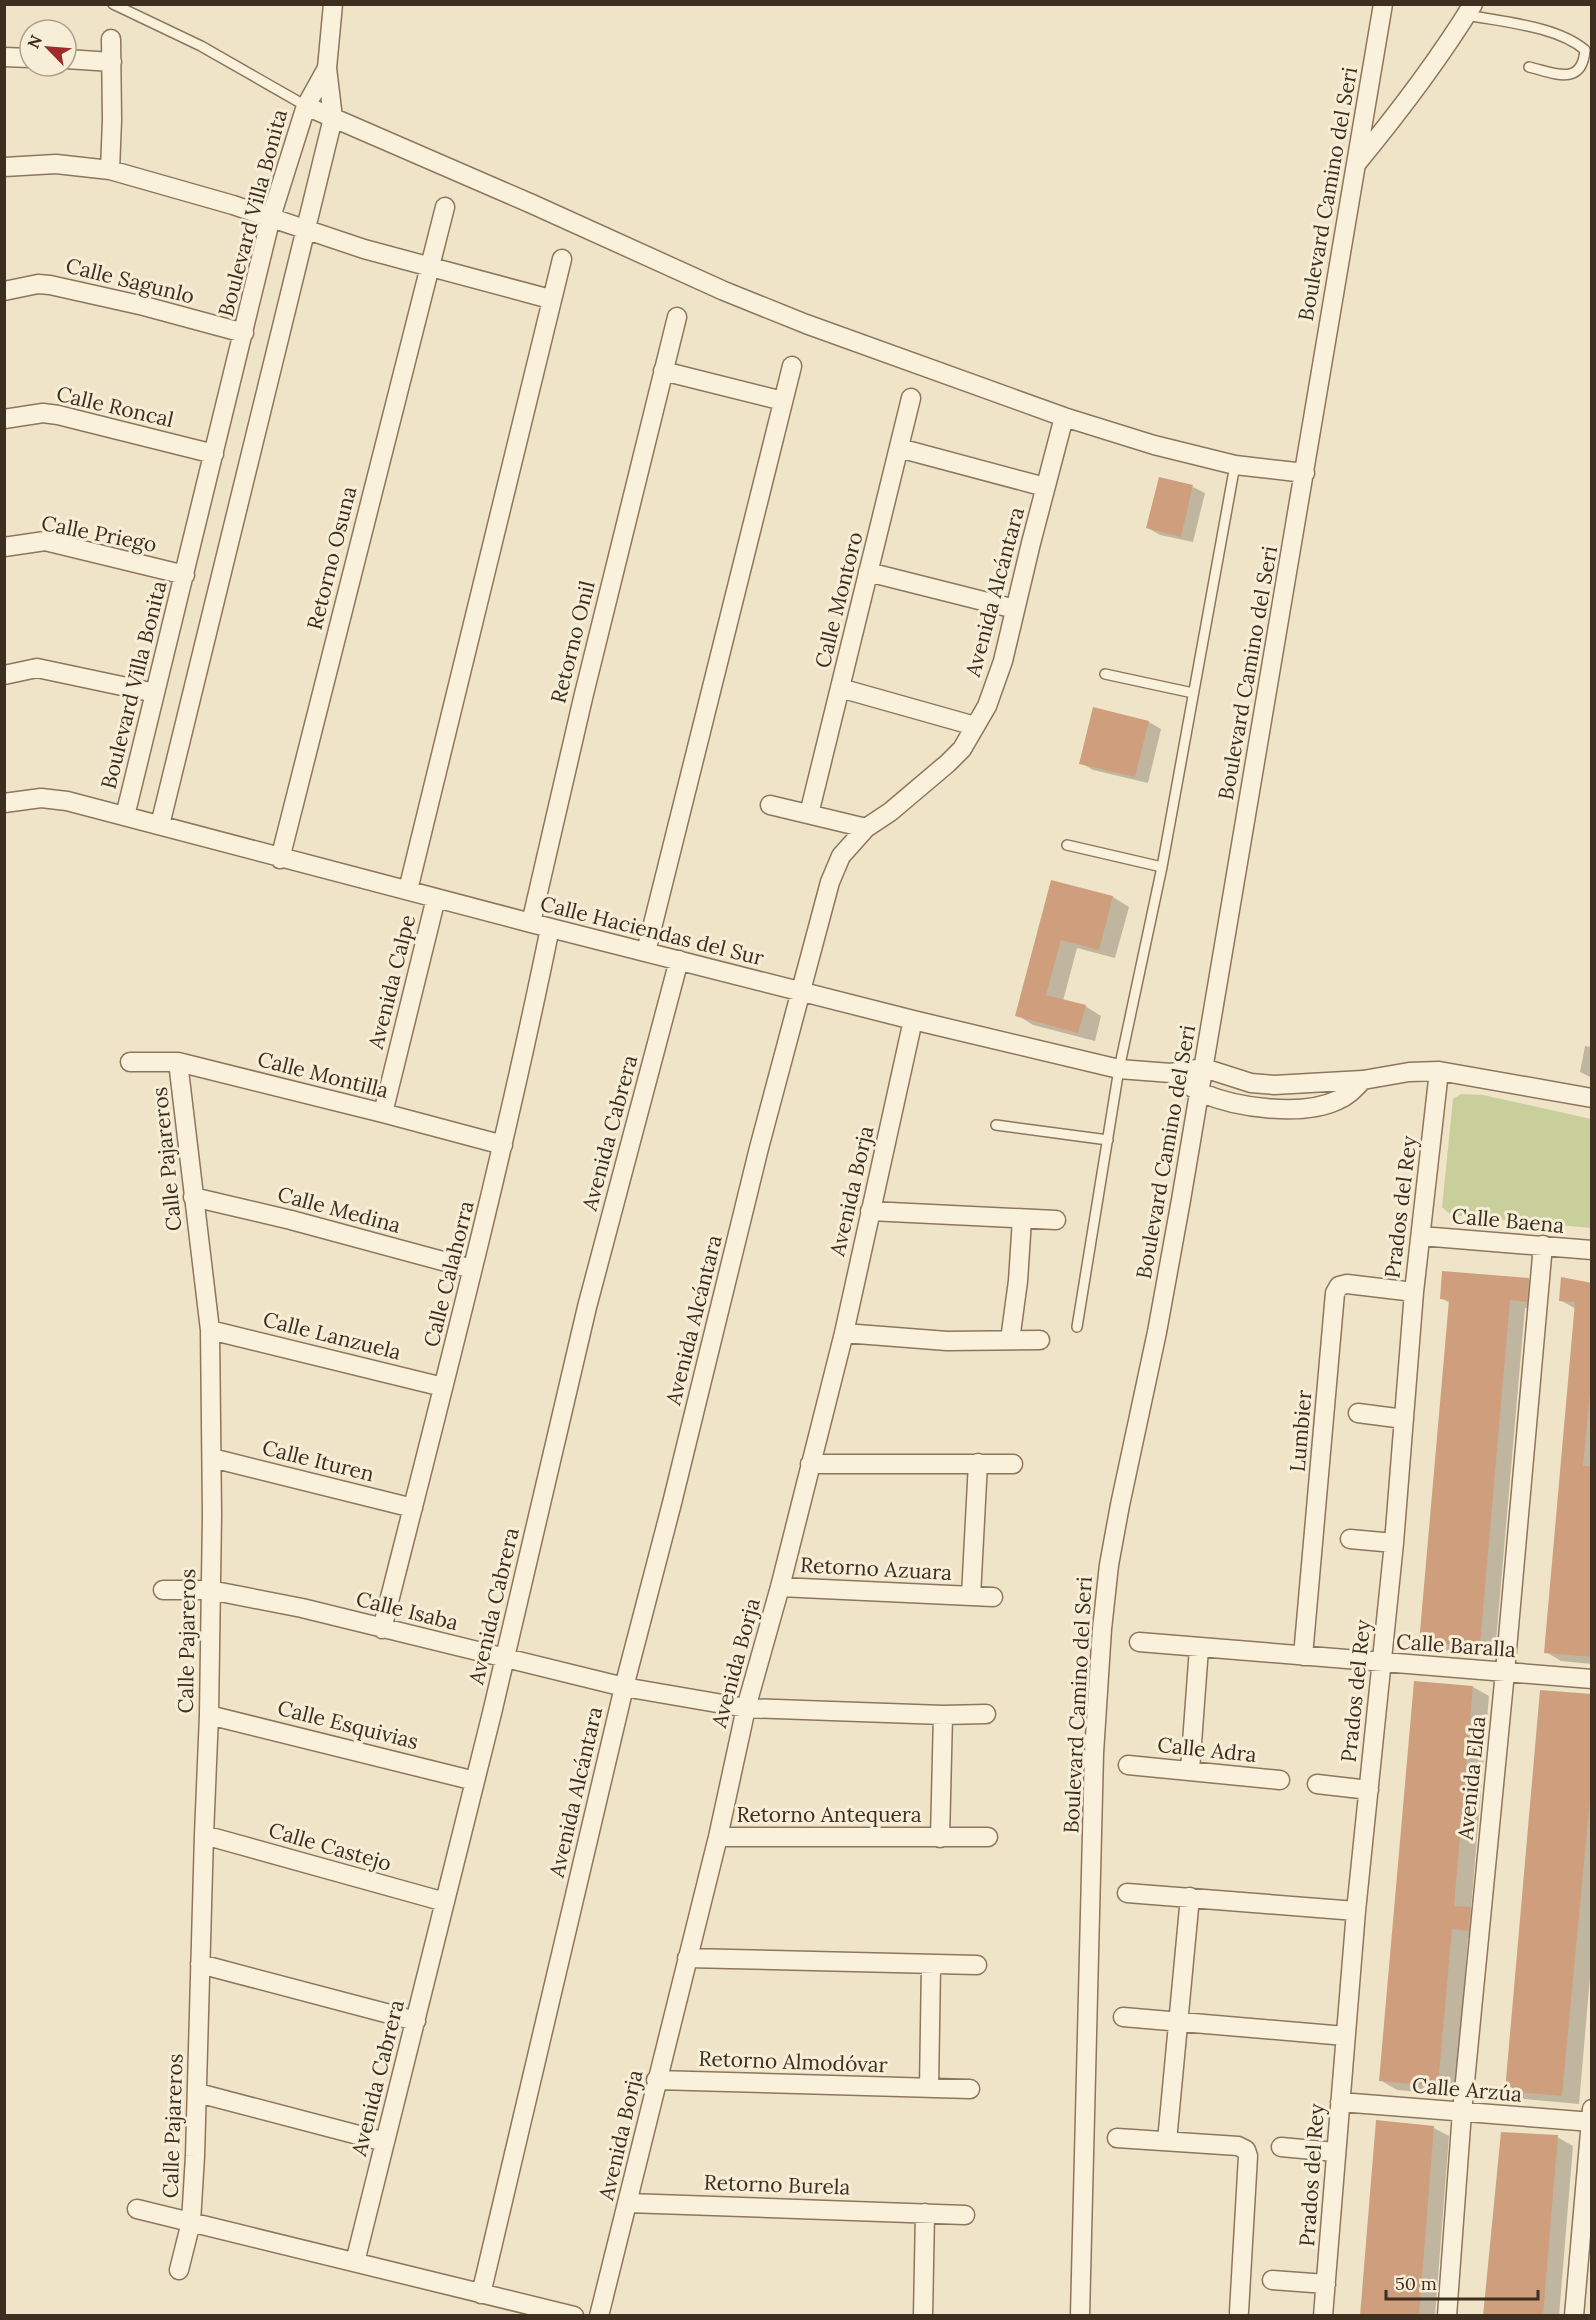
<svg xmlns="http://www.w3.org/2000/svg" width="1596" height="2320" viewBox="0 0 1596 2320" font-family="Lora,serif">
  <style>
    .green { fill: #c9cf9b }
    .shadow { fill: #0003 }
    .building { fill: #cf9f7d }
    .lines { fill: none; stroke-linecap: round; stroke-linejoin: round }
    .lane-casing { stroke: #8d765c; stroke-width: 12 }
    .street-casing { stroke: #8d765c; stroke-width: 21 }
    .lane { stroke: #faf1dc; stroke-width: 9 }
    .street { stroke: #faf1dc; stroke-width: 18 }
    .labels { text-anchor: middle; stroke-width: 6; stroke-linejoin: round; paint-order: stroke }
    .street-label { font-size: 21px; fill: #3d2e20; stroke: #f7eed8 }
  </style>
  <rect width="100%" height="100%" fill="#f0e4c8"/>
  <!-- green -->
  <path class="green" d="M 1461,1094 L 1483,1095 L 1591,1119 L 1591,1228 L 1451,1215 L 1442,1207 L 1453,1099 Z"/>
  <!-- shadow -->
  <path class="shadow" d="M 1193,487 L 1205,493 L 1193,542 L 1160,535 L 1148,528 Z
    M 1095,709 L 1149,722 L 1161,729 L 1148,783 L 1093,770 L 1081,763 Z
    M 1052,881 L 1113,897 L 1129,907 L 1115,958 L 1077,948 L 1063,1001 L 1085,1006 L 1101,1016 L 1095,1041 L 1033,1025 L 1017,1015 Z
    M 1585,1046 L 1592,1047 L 1592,1078 L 1580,1072 Z
    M 1528,1280 L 1544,1288 L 1542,1309 L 1525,1308 L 1495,1653 L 1436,1650 L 1420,1642 L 1450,1303 L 1441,1298 Z
    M 1592,1284 L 1592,1664 L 1561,1661 L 1546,1652 L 1576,1309 L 1560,1300 Z
    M 1473,1687 L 1489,1696 L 1471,1909 L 1487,1918 L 1485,1939 L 1468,1938 L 1455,2095 L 1397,2090 L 1380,2080 Z
    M 1592,1696 L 1592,1955 L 1579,2104 L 1523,2099 L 1507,2090 Z
    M 1434,2128 L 1449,2136 L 1435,2316 L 1361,2316 Z
    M 1557,2137 L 1573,2146 L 1559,2316 L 1485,2316 Z"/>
  <!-- building -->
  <path class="building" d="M 1159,477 L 1193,485 L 1181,537 L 1146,528 Z
    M 1093,707 L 1149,721 L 1135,777 L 1079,764 Z
    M 1051,880 L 1113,896 L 1099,950 L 1061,940 L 1046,995 L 1086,1005 L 1078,1033 L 1015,1016 Z
    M 1442,1271 L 1529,1278 L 1527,1302 L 1510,1300 L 1480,1645 L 1419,1643 L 1449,1300 L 1440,1299 Z
    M 1561,1277 L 1592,1283 L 1592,1372 L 1583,1466 L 1592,1466 L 1592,1657 L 1544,1653 L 1575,1302 L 1559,1301 Z
    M 1414,1681 L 1473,1686 L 1454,1906 L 1471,1907 L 1468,1931 L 1452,1929 L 1438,2086 L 1379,2081 Z
    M 1540,1690 L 1592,1694 L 1592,1778 L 1562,2096 L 1505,2091 Z
    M 1376,2120 L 1434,2126 L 1419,2316 L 1360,2316 Z
    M 1501,2132 L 1558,2135 L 1543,2316 L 1483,2316 Z"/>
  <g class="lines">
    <!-- lane casing -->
    <g class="lane-casing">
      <path id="lane" d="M 113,4 L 201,46 L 306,106
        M 1467,15 C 1503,22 1557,26 1585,50 C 1582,87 1554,73 1529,67
        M 1105,674 L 1193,693
        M 1067,845 L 1162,867
        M 996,1125 L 1108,1140
        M 1077,1327 L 1119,1069 L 1162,867 L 1235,465"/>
    </g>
    <!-- street casing -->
    <g class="street-casing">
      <path id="street" d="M 4,57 L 30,58
        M 66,59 L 112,62
        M 306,106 L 532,204 L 724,291 L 806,324 L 1064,417 L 1154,445 L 1235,465 L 1305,473
        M 1357,163 C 1399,112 1438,61 1473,4
        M 4,167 L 56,164 L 110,170 L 233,205 L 364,249 L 550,299
        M 110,170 L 112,120 L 111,39
        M 4,291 L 38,284 L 50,285 L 144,306 L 244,333
        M 663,371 L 783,401
        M 4,419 L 43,413 L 58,415 L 214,454
        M 899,448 L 1045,487
        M 4,547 L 45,541 L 185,575
        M 868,572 L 1015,609
        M 4,675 L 37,668 L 155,693
        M 840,688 L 975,726
        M 4,803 L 41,798 L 67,801 L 531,923 L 913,1020 L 1119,1069 L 1171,1073 L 1204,1068 L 1251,1083 L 1274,1085 L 1363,1080 L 1409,1072 L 1439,1071 L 1592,1098
        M 770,805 L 866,828
        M 809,814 L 911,398
        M 125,816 L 271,217 L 306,106 L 327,68
        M 160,825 L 333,118 L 327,68 L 333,4
        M 280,859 L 445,207
        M 408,890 L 562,259
        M 531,923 L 583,698 L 677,317
        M 646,952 L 792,366
        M 130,1062 L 178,1062 L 383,1113 L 503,1145
        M 178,1062 L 210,1330 L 212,1515 L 209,1715 L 204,1835 L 195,2156 L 191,2222 L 179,2270
        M 1171,1073 C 1181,1079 1191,1088 1202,1093 C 1237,1108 1302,1117 1338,1100 C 1348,1096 1355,1088 1363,1080
        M 383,1113 L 436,898
        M 193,1197 L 291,1220 L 472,1269
        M 870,1211 L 1056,1220
        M 1421,1236 L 1592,1250
        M 210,1330 L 443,1387
        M 844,1333 L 947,1341 L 1040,1340
        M 1010,1340 L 1018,1281 L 1022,1219
        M 1358,1413 L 1404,1419
        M 212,1458 L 413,1508
        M 810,1464 L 1013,1464
        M 1350,1539 L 1394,1543
        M 780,1587 L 993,1597
        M 163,1590 L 210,1590 L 302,1608 L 624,1687 L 746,1708 L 943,1715 L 986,1714
        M 971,1596 L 978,1463
        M 382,1629 C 441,1396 502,1163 550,928
        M 1139,1642 L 1592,1679
        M 1303,1656 L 1335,1293 L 1339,1286 L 1347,1284 L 1414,1292
        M 209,1715 L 475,1781
        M 1128,1765 L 1280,1780
        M 1190,1770 L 1199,1648
        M 1317,1784 L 1369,1790
        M 204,1835 L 445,1902
        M 718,1837 L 988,1837
        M 940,1838 L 943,1715
        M 1127,1893 L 1356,1911
        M 687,1958 L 977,1965
        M 200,1964 L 416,2021
        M 1123,2017 L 1345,2036
        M 656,2080 L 970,2089
        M 929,2088 L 931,1965
        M 198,2093 L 385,2142
        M 1340,2102 L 1592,2122
        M 1117,2138 L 1238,2146 L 1246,2150 L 1248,2156 L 1239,2312
        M 1167,2141 L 1190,1897
        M 1281,2147 L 1335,2152
        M 628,2203 L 965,2215
        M 137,2209 L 574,2316
        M 355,2262 L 492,1713 L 587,1307 L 679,960
        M 1272,2280 L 1326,2284
        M 481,2294 L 624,1687 L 672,1503 L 759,1148 L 830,882 L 841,856 L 866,828 L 890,812 L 948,763 L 962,749 L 987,706 L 1003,661 L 1031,543 L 1064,417
        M 599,2316 L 718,1837 L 746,1708 L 780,1587 L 844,1333 L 913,1020
        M 923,2316 L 925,2213
        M 1080,2316 L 1094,1753 L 1102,1629 L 1109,1565 L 1120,1505 L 1157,1332 L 1181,1200 L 1383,4
        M 1323,2316 L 1356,1911 L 1394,1543 L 1414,1292 L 1439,1071
        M 1447,2316 L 1462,2112 L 1505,1672 L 1543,1245
        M 1574,2316 L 1592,2109"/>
    </g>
    <!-- lane -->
    <use href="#lane" class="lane"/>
    <!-- street -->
    <use href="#street" class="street"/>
  </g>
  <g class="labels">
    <!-- street labels -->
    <g class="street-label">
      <text transform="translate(1328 194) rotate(-80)" y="7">Boulevard Camino del Seri</text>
      <text transform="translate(253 213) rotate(-75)" y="7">Boulevard Villa Bonita</text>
      <text transform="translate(130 281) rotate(14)" y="7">Calle Sagunlo</text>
      <text transform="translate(115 407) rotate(13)" y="7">Calle Roncal</text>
      <text transform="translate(99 534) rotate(11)" y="7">Calle Priego</text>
      <text transform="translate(332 558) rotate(-76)" y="7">Retorno Osuna</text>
      <text transform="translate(995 592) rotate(-75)" y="7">Avenida Alcántara</text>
      <text transform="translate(839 600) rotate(-76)" y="7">Calle Montoro</text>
      <text transform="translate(573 642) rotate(-76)" y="7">Retorno Onil</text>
      <text transform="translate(1248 673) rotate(-80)" y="7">Boulevard Camino del Seri</text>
      <text transform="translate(134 685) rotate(-76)" y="7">Boulevard Villa Bonita</text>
      <text transform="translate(652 931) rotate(14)" y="7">Calle Haciendas del Sur</text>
      <text transform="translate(392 982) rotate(-76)" y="7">Avenida Calpe</text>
      <text transform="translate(323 1075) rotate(14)" y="7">Calle Montilla</text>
      <text transform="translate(610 1133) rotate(-75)" y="7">Avenida Cabrera</text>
      <text transform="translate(1166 1152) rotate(-80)" y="7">Boulevard Camino del Seri</text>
      <text transform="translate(167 1159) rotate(-96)" y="7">Calle Pajareros</text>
      <text transform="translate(852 1191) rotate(-77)" y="7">Avenida Borja</text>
      <text transform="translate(1401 1207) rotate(-83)" y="7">Prados del Rey</text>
      <text transform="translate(339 1210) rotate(15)" y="7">Calle Medina</text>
      <text transform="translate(1508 1221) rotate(5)" y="7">Calle Baena</text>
      <text transform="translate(449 1274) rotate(-76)" y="7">Calle Calahorra</text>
      <text transform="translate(694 1320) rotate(-76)" y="7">Avenida Alcántara</text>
      <text transform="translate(332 1336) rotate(14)" y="7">Calle Lanzuela</text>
      <text transform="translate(1301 1431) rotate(-85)" y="7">Lumbier</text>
      <text transform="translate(318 1461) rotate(14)" y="7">Calle Ituren</text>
      <text transform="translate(876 1569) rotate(3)" y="7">Retorno Azuara</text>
      <text transform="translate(494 1606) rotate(-77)" y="7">Avenida Cabrera</text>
      <text transform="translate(407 1611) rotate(14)" y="7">Calle Isaba</text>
      <text transform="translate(187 1641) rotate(-89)" y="7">Calle Pajareros</text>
      <text transform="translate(1456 1646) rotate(4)" y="7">Calle Baralla</text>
      <text transform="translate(736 1663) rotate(-75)" y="7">Avenida Borja</text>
      <text transform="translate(1356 1691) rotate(-84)" y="7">Prados del Rey</text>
      <text transform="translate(1078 1705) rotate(-87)" y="7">Boulevard Camino del Seri</text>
      <text transform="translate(348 1725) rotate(14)" y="7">Calle Esquivias</text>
      <text transform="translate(1207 1750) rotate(6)" y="7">Calle Adra</text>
      <text transform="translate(1472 1778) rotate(-84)" y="7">Avenida Elda</text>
      <text transform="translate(576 1792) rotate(-77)" y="7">Avenida Alcántara</text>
      <text x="829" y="1822">Retorno Antequera</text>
      <text transform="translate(330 1847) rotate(16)" y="7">Calle Castejo</text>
      <text transform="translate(793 2062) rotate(2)" y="7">Retorno Almodóvar</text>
      <text transform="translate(378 2078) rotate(-76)" y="7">Avenida Cabrera</text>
      <text transform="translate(1467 2090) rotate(5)" y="7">Calle Arzúa</text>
      <text transform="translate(173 2126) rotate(-88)" y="7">Calle Pajareros</text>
      <text transform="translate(621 2135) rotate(-77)" y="7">Avenida Borja</text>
      <text transform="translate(1312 2175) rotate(-86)" y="7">Prados del Rey</text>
      <text transform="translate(777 2185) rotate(2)" y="7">Retorno Burela</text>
    </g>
  </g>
  <!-- border -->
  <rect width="1596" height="2320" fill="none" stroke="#3d2e20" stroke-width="12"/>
  <!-- north arrow -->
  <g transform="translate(48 48) rotate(295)"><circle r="28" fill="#f7eed8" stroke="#ada18e" stroke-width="1.5"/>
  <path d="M0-4.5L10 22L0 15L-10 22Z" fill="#9e2a2b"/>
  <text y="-9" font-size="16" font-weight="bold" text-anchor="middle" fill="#3d2e20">N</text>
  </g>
  <!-- scale -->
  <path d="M1386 2290v9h152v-9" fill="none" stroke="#3d2e20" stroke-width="3"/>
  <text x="1395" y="2290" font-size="18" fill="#3d2e20" stroke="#f7eed8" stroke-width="4.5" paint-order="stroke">50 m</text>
</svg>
